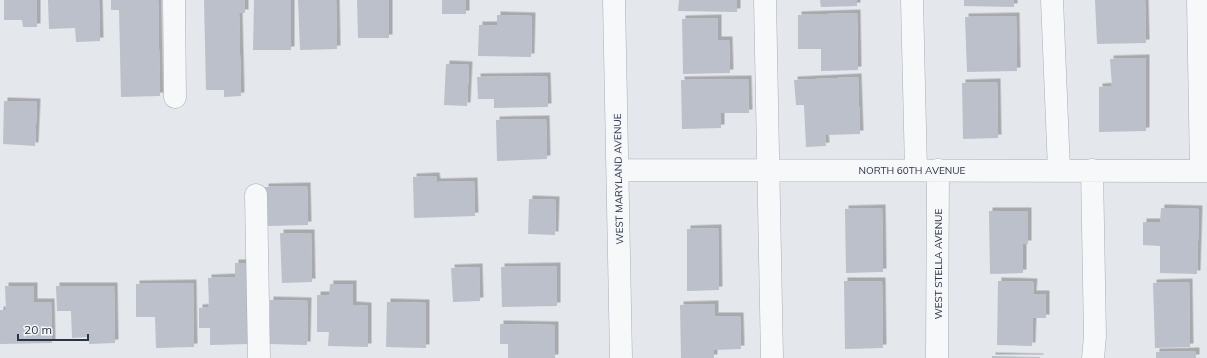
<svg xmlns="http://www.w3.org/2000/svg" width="1207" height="358" viewBox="0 0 1207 358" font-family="Mulish,sans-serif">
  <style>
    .building { fill: #bbc0ca; filter: url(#shadow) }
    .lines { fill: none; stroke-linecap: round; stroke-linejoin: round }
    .minor-casing { stroke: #a9aeb7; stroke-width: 23 }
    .minor { stroke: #f7f8fa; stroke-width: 22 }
    .labels { text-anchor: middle; stroke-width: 3; stroke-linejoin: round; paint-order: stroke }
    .street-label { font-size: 10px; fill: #2b3445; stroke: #f4f6f9 }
  </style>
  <defs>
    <filter id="shadow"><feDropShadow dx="3.5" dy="-3.5" stdDeviation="0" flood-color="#0004"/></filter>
  </defs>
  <rect width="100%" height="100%" fill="#e4e7ec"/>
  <!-- building -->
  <path class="building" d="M 4,0 L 37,0 L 37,27 L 23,27 L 22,20 L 4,20 Z
    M 48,0 L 99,0 L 100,41 L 76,42 L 75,28 L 49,29 Z
    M 111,0 L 158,0 L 160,96 L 121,97 L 119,10 L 111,10 Z
    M 204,0 L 245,0 L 245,13 L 239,13 L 241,96 L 224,97 L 224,90 L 206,90 Z
    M 254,0 L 291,0 L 291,50 L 253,50 Z
    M 298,0 L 336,0 L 337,49 L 300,50 Z
    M 357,0 L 389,0 L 389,38 L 358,38 Z
    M 442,0 L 466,0 L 466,14 L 442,14 Z
    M 679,0 L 737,0 L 737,12 L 678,11 Z
    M 820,0 L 857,0 L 857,6 L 821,7 Z
    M 964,0 L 1014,0 L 1014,7 L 964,6 Z
    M 1095,0 L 1145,0 L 1146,43 L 1097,44 Z
    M 857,13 L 858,70 L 821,71 L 821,49 L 798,49 L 798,15 Z
    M 497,15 L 532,16 L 531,57 L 478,56 L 479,25 L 497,25 Z
    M 1016,16 L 1017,71 L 967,72 L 965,17 Z
    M 718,18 L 718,40 L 729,40 L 730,73 L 683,74 L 682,19 Z
    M 1146,58 L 1146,131 L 1099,132 L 1099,87 L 1112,86 L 1110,59 Z
    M 446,64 L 469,65 L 467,106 L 444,105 Z
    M 547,76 L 548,107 L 494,108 L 494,99 L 478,99 L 477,77 Z
    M 858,77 L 860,134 L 825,135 L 826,146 L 806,147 L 804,105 L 796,105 L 794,80 Z
    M 748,79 L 749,113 L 721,113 L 721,128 L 682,129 L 681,80 Z
    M 997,82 L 998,138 L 963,139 L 962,83 Z
    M 4,101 L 37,102 L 35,146 L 3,144 Z
    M 546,119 L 547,159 L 497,161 L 496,120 Z
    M 436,176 L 437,182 L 474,181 L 475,216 L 414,218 L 413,177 Z
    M 307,186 L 308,225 L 266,226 L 265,187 Z
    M 529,199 L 556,200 L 555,235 L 528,234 Z
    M 882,208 L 883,272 L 846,273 L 845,209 Z
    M 1161,208 L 1199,209 L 1197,274 L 1160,273 L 1160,246 L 1143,245 L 1143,222 L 1160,222 Z
    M 989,211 L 1028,211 L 1028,244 L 1023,244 L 1023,273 L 990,274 Z
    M 718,228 L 719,290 L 687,291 L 687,229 Z
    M 280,233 L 311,233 L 312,282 L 282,283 Z
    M 235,263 L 247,263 L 249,344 L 210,345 L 210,328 L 199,328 L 199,308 L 209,307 L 208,278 L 235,277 Z
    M 557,266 L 557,306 L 502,307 L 501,267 Z
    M 479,267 L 480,301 L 453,302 L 451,268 Z
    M 844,281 L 882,281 L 883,348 L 845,349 Z
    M 998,281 L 1034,282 L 1033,294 L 1046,294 L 1046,318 L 1033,318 L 1032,346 L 997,345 Z
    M 1189,282 L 1190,347 L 1155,348 L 1153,283 Z
    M 193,283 L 194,347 L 156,348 L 155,317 L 136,317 L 136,284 Z
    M 330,284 L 353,284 L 353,305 L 368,306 L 368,347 L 328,346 L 329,332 L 317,332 L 317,295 L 329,295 Z
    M 5,286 L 34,286 L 34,302 L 51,302 L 52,343 L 0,344 L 0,310 L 6,310 Z
    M 56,286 L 114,286 L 115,343 L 89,344 L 89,337 L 72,338 L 71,311 L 57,311 Z
    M 270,300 L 308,301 L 307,345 L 269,344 Z
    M 387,302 L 426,303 L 426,348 L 386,347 Z
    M 715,304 L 715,316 L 740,316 L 741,349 L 714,350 L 714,358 L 681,358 L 680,305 Z
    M 500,324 L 555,325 L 555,358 L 508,358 L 508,344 L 500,344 Z
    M 1196,351 L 1196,358 L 1156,358 L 1156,352 Z
    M 992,356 L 1040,357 L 1040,358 L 992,358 Z"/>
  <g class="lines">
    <!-- minor casing -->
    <g class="minor-casing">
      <path id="minor" d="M 174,0 L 175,97
        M 614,0 L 621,358
        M 765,0 L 772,358
        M 912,0 L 916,170
        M 1052,0 L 1059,170
        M 1198,0 L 1201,170
        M 618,170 L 1207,171
        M 1092,170 L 1095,336 L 1093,358
        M 256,195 L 259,358
        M 937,358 L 938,170"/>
    </g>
    <!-- minor -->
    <use href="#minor" class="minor"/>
  </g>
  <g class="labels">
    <!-- street labels -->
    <g class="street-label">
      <text x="912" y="174">NORTH 60TH AVENUE</text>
      <text transform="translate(618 179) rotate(-91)" y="4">WEST MARYLAND AVENUE</text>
      <text transform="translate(938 264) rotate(-90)" y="4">WEST STELLA AVENUE</text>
    </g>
  </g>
  <!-- scale -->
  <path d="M18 334v6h70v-6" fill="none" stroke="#2b3445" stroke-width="2"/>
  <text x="24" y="334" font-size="12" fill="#2b3445" stroke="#f4f6f9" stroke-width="3" paint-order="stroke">20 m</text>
</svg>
